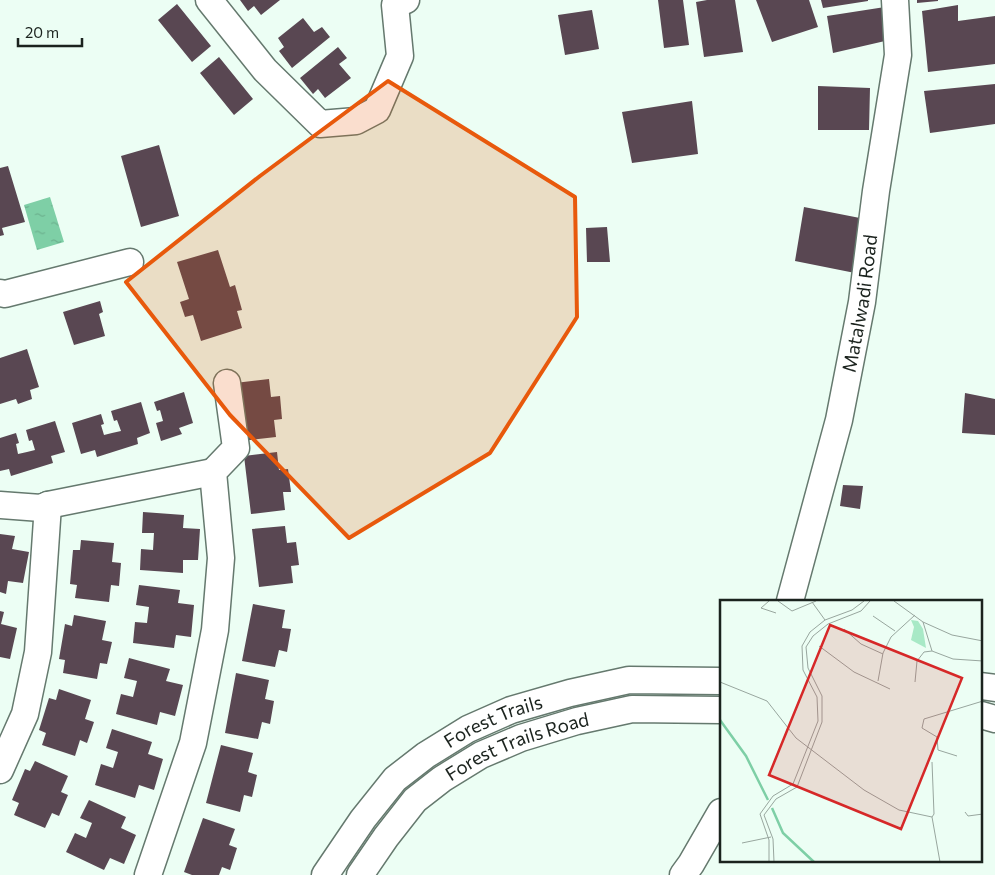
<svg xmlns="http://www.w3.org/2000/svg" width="995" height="875" viewBox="0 0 995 875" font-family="Commissioner,sans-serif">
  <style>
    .water { fill: url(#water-ripples) }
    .building { fill: #594752 }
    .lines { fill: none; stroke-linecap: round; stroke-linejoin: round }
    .street-casing { stroke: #65796e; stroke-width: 29 }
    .street { stroke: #fff; stroke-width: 26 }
    .marked { fill: #e8590c; fill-opacity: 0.2; stroke: #e8590c; stroke-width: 4; stroke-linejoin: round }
    .labels { text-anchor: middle; stroke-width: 5; stroke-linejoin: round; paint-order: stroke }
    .street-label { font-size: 19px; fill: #1b231e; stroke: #ecfef4 }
    .inset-river { fill: none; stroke: #7ecfa6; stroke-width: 2.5 }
    .inset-road { fill: none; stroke: #98a69e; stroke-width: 1 }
    .view { fill: #d62828; fill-opacity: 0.15; stroke: #d62828; stroke-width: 2.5 }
    .inset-edge { fill: none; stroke: #1b231e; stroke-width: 2.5 }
  </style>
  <defs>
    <pattern id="water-ripples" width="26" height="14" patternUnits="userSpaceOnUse" patternTransform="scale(1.25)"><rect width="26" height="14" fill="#7ecfa6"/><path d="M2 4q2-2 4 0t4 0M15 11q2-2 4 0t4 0" fill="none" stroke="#6cb18e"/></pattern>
  </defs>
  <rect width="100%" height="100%" fill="#ecfef4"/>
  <!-- water -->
  <path class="water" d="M 50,197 L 64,242 L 37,250 L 24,205 Z"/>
  <!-- building -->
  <path class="building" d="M 240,0 L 280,0 L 261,15 L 254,6 L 248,11 Z
    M 658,0 L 683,0 L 689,45 L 664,48 Z
    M 707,0 L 735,0 L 743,52 L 704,57 L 696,2 Z
    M 756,0 L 809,0 L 818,27 L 772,42 Z
    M 821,0 L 868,0 L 868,1 L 823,8 Z
    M 917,0 L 938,0 L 938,1 L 917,3 Z
    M 177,4 L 211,46 L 192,62 L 158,20 Z
    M 958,5 L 958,21 L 995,16 L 995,64 L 928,72 L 922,11 Z
    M 885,7 L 885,41 L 833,53 L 827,16 Z
    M 592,10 L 599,49 L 565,55 L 558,15 Z
    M 303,18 L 314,32 L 322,27 L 330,37 L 292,68 L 279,51 L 284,47 L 278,38 Z
    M 338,47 L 347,58 L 339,64 L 351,78 L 325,98 L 318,89 L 313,94 L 300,78 Z
    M 219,57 L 253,99 L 234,115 L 200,73 Z
    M 995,84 L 995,124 L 930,133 L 924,91 Z
    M 818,86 L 870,88 L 869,130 L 818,130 Z
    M 692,101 L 698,154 L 632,163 L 622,112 Z
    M 159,145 L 179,216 L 141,227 L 121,156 Z
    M 8,166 L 25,222 L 2,228 L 4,235 L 0,236 L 0,168 Z
    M 804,207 L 865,219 L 855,273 L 795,261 Z
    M 607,227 L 610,262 L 587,262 L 586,228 Z
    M 218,250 L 230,287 L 235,285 L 242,310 L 237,311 L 242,328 L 201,341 L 193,315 L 185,317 L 180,302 L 189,299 L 177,262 Z
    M 100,301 L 103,312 L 99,314 L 105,336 L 74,345 L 63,312 Z
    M 27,349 L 39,387 L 30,390 L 32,399 L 18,404 L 16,399 L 0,404 L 0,358 Z
    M 269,379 L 271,397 L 280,396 L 282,419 L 274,420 L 276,437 L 242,441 L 235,383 Z
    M 184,392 L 193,423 L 179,428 L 182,434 L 161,441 L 156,423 L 163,421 L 160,410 L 157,411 L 154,402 Z
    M 965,393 L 995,399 L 995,435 L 962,433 Z
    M 141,402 L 150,433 L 137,438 L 138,444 L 97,457 L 95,450 L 81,454 L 72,423 L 101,414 L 104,424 L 101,425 L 104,435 L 112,433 L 121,431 L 117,420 L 114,421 L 111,411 Z
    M 55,421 L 65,452 L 51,456 L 53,463 L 11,476 L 9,469 L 0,471 L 0,438 L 16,433 L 19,443 L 16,444 L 18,454 L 27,452 L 35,450 L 32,440 L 29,441 L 26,430 Z
    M 277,452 L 279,470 L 288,469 L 291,492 L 283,492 L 285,510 L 251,514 L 244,456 Z
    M 843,485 L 863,486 L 860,509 L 840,506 Z
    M 143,512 L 184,515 L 183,528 L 200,529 L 198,560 L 183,560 L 183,573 L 140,570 L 141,549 L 153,550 L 154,533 L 142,533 Z
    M 285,526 L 287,543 L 296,542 L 299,565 L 291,566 L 293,583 L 259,587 L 252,529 Z
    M 0,534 L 15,536 L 12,549 L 29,552 L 23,583 L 8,581 L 6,594 L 0,592 Z
    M 81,540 L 114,543 L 112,562 L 121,563 L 119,586 L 111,585 L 109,602 L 75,598 L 77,585 L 70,584 L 73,550 L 80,550 Z
    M 139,585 L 180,590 L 178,603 L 194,605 L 191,637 L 176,635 L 174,648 L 133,643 L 135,622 L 147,623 L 149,607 L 136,605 Z
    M 253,604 L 285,610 L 282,628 L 291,629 L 287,652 L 279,650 L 275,667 L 242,661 Z
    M 0,611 L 4,612 L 1,624 L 17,628 L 10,659 L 0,657 Z
    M 74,615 L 106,621 L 102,640 L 112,642 L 107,664 L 100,663 L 97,679 L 63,673 L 65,660 L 59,659 L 65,624 L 72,626 Z
    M 129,658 L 170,669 L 166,681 L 183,685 L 175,716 L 160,712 L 157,725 L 116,714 L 121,694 L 133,697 L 137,681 L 124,678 Z
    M 236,673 L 269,680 L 265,699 L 274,701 L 270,724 L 262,722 L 258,739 L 225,733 Z
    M 59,689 L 91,700 L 85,719 L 94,722 L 87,743 L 80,740 L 75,756 L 42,745 L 46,733 L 39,730 L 49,698 L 56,700 Z
    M 112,729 L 152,742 L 148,754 L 163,759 L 154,790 L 139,785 L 135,798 L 95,785 L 101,764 L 113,768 L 118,752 L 106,748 Z
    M 221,745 L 253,753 L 248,772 L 257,775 L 252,797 L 244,795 L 240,812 L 206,803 Z
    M 35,761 L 68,776 L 61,792 L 68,795 L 59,816 L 52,813 L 45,828 L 14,815 L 19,803 L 12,800 L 25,769 L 30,771 Z
    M 89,800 L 126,817 L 121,828 L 136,835 L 124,864 L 110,858 L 104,870 L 66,852 L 75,833 L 86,838 L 92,823 L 80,818 Z
    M 203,818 L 235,829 L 229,845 L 237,848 L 230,870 L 222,867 L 219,875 L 192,875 L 184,872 Z"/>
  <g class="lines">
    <!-- street casing -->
    <g class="street-casing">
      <g id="street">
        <path d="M 209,0 L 265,70 L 320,124 L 356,121 L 377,110 L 400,56 L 395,5 L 406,0"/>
        <path d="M 0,293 L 5,294 L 130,262"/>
        <path d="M 0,505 L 41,508 L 48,505 L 213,472"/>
        <path id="s1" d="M 790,601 L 839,420 L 862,302 L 876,191 L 898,55 L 895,0"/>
        <path d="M 981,686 L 995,688"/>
        <path d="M 981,715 L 995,719"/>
        <path d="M 0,770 L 25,714 L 38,652 L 48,505"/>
        <path d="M 148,875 L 193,743 L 215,630 L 221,558 L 213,472 L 236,448 L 227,383"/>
        <path id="s2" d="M 325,875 L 363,819 L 395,779 L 426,755 L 468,729 L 511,710 L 570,693 L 629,680 L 721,681"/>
        <path id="s3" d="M 360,875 L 386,837 L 415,800 L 442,779 L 481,755 L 521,738 L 577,721 L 632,709 L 721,710"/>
        <path d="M 683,875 L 691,864 L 721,812"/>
      </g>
    </g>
    <!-- street -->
    <use href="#street" class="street"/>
  </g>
  <!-- marked area -->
  <path class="marked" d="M 388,81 L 575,197 L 577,317 L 490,453 L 349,538 L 230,415 L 126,282 L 260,176 Z"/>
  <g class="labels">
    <!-- street labels -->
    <g class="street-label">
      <text dy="7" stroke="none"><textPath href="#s1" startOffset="306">Matalwadi Road</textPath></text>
      <text dy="7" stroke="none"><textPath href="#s2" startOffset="234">Forest Trails</textPath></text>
      <text dy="7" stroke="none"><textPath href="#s3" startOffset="210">Forest Trails Road</textPath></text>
    </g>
  </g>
  <!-- overview -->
  <g transform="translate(720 600)">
    <rect width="262" height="262" fill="#ecfef4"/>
    <path d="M 191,20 L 198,21 L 203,29 L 206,48 L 191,40 L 194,27 Z" fill="#a8e9c6"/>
    <path class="inset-river" d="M 0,120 L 26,156 L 48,200M 52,208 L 63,233 L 94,262"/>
    <path class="inset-road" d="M 49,1 L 41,8 L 56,13M 58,1 L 72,11 L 96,1M 174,1 L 203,22 L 212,51 L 233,59 L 263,61M 92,2 L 105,20M 153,16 L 175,31M 203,22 L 232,35 L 263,41M 124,29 L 141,44 L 163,54M 99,46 L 134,72 L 170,89M 158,81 L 163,53 L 171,37 L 195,15M 0,82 L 47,101 L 76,138 L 144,190 L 179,210 L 212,217 L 220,262M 195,82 L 197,61 L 204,52 L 212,51M 237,156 L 218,150 L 217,137 L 202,128 L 204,119 L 263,101M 245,212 L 248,216 L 263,214M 212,217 L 214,214 L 212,162M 22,243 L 51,237M 49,262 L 49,240 L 40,214 L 53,196 L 73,184 L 98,121 L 97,97 L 83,70 L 82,46 L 90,32 L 105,20 L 132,10 L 144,1M 54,262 L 53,239 L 44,215 L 56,199 L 77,187 L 102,122 L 102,96 L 88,68 L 86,47 L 93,36 L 108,24 L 141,11 L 150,1"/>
    <path class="view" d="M 110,25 L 242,78 L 181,229 L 49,175 Z"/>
    <rect width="262" height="262" class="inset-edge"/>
  </g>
  <!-- scale -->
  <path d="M18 38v8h64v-8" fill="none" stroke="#1b231e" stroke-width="2.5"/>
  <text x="25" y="38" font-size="15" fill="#1b231e" stroke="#ecfef4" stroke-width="4" paint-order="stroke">20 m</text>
</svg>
